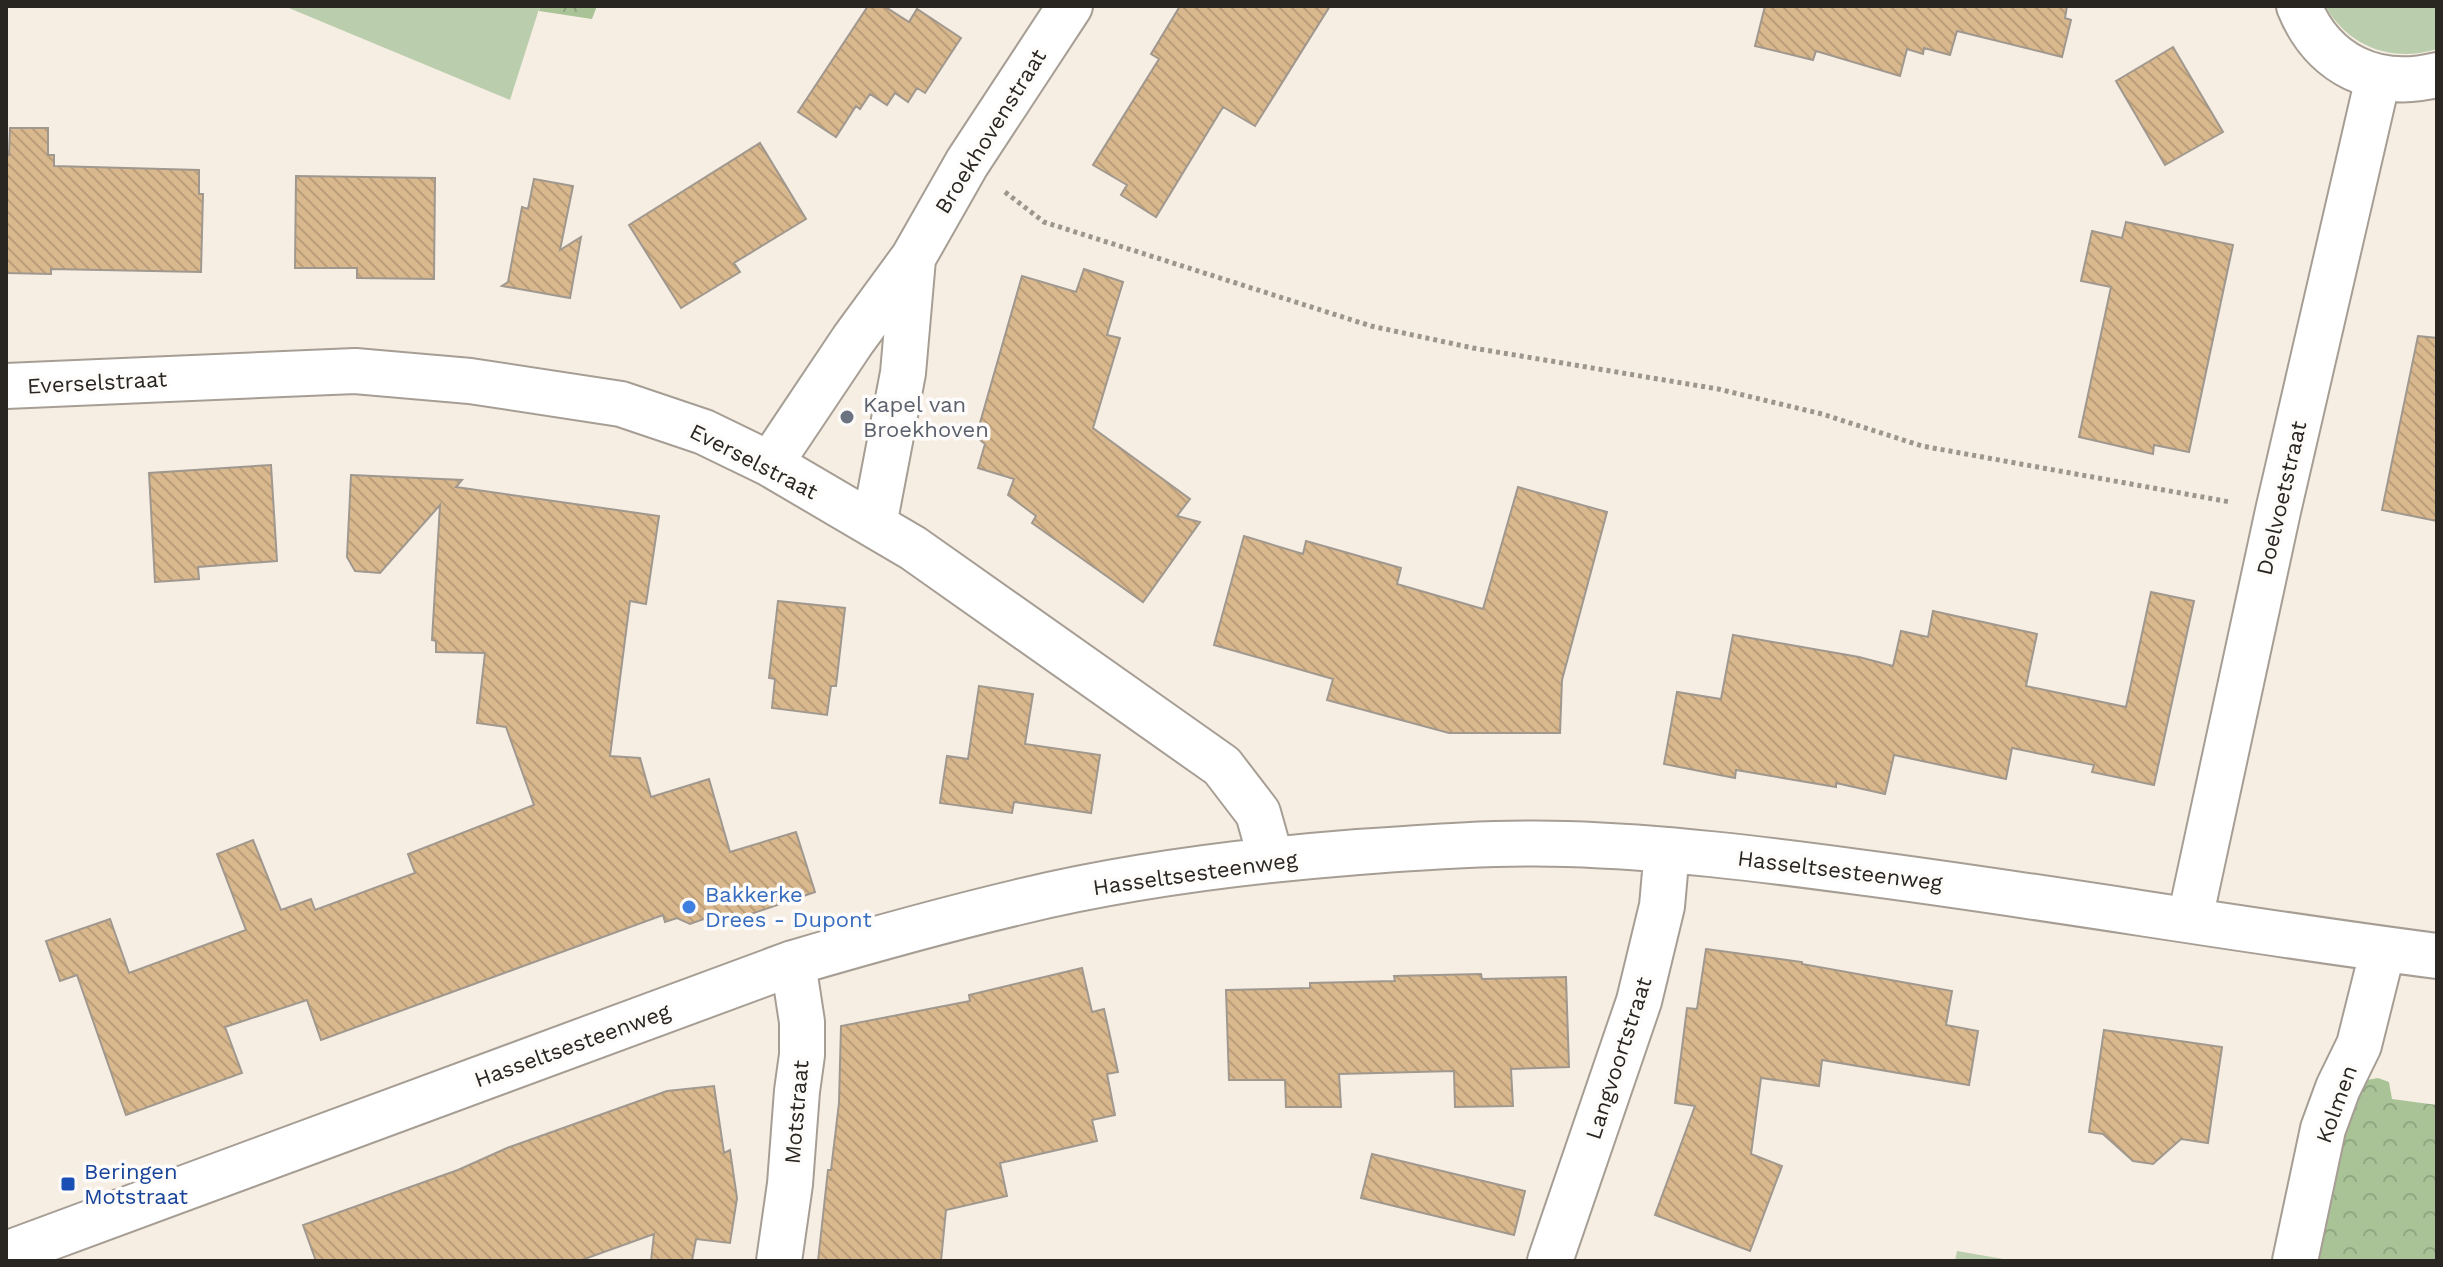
<svg xmlns="http://www.w3.org/2000/svg" width="2443" height="1267" viewBox="0 0 2443 1267" font-family="'Work Sans',sans-serif">
  <style>
    .green { fill: #baceae }
    .forest { fill: url(#forest-crowns) }
    .building { fill: url(#building-back-hatch); stroke: #a0988e; stroke-width: 2 }
    .lines { fill: none; stroke-linecap: round; stroke-linejoin: round }
    .minor-casing { stroke: #a69e94; stroke-width: 48 }
    .path { stroke: #9c968e; stroke-width: 5; stroke-dasharray: 4 4; stroke-linecap: butt }
    .minor { stroke: #fff; stroke-width: 44 }
    .worship-dot { fill: #6b7280; stroke: #fefcfa; stroke-width: 3 }
    .shop-dot { fill: #3f7fe0; stroke: #fefcfa; stroke-width: 3 }
    .transit-dot { fill: #1a4fb4; stroke: #fefcfa; stroke-width: 3 }
    .labels { text-anchor: middle; stroke-width: 7; stroke-linejoin: round; paint-order: stroke }
    .street-label { font-size: 22px; fill: #292622; stroke: #fefcfa }
    .worship-label { font-size: 22px; fill: #5b616d; stroke: #fefcfa; text-anchor: start }
    .shop-label { font-size: 22px; fill: #366cbe; stroke: #fefcfa; text-anchor: start }
    .transit-label { font-size: 22px; fill: #164399; stroke: #fefcfa; text-anchor: start }
  </style>
  <defs>
    <pattern id="forest-crowns" width="20" height="18" patternUnits="userSpaceOnUse" patternTransform="scale(2)"><rect width="20" height="18" fill="#a9c397"/><path d="M2 6a3 3 0 1 1 6 0M12 15a3 3 0 1 1 6 0" fill="none" stroke="#91a782"/></pattern>
    <pattern id="building-back-hatch" width="6" height="6" patternUnits="userSpaceOnUse" patternTransform="scale(2)"><rect width="6" height="6" fill="#d9b88e"/><path d="M-1 5l2 2M0 0l6 6M5-1l2 2" fill="none" stroke="#ba9e7a"/></pattern>
  </defs>
  <rect width="100%" height="100%" fill="#f7eee3"/>
  <!-- green -->
  <path class="green" d="M 284,6 L 540,6 L 510,100 Z
    M 2325,6 L 2437,6 L 2437,49 C 2392,63 2349,47 2325,6 Z
    M 1957,1251 L 2015,1261 L 1955,1261 Z"/>
  <!-- forest -->
  <path class="forest" d="M 540,6 L 597,6 L 592,19 L 539,11 Z
    M 2378,1078 L 2389,1082 L 2392,1099 L 2437,1105 L 2437,1261 L 2310,1261 L 2340,1118 L 2358,1088 L 2367,1080 Z"/>
  <!-- building -->
  <path class="building" d="M 868,6 L 884,6 L 909,22 L 917,9 L 961,38 L 925,93 L 917,88 L 908,102 L 895,93 L 887,105 L 870,94 L 860,109 L 856,106 L 836,137 L 798,112 Z
    M 1180,6 L 1330,6 L 1255,126 L 1223,107 L 1156,217 L 1121,195 L 1127,185 L 1093,165 L 1159,59 L 1151,54 Z
    M 1765,6 L 2067,6 L 2065,18 L 2071,20 L 2062,57 L 1957,31 L 1950,55 L 1924,48 L 1923,54 L 1907,49 L 1900,76 L 1816,51 L 1813,60 L 1755,46 Z
    M 2173,47 L 2223,132 L 2165,165 L 2116,81 Z
    M 10,128 L 48,128 L 48,155 L 54,155 L 54,166 L 199,170 L 199,194 L 203,194 L 201,272 L 51,269 L 51,274 L 6,273 L 6,154 L 9,155 Z
    M 760,143 L 806,219 L 734,263 L 740,272 L 681,308 L 629,225 Z
    M 296,176 L 435,178 L 434,279 L 357,278 L 357,268 L 295,268 Z
    M 534,179 L 573,186 L 560,250 L 581,237 L 570,298 L 502,286 L 508,282 L 522,207 L 528,209 Z
    M 2126,222 L 2233,245 L 2189,452 L 2154,445 L 2153,454 L 2079,437 L 2111,287 L 2081,281 L 2092,231 L 2122,238 Z
    M 1084,269 L 1123,282 L 1107,335 L 1120,338 L 1093,428 L 1190,499 L 1177,516 L 1200,522 L 1143,602 L 1032,523 L 1036,516 L 1008,495 L 1014,479 L 978,468 L 985,444 L 976,437 L 1022,276 L 1076,292 Z
    M 2418,336 L 2437,338 L 2437,521 L 2382,510 Z
    M 271,465 L 277,561 L 198,567 L 199,579 L 155,582 L 149,473 Z
    M 351,475 L 462,480 L 456,487 L 659,516 L 646,604 L 630,601 L 610,756 L 640,758 L 651,797 L 709,779 L 730,852 L 796,832 L 815,892 L 719,925 L 715,915 L 690,924 L 677,918 L 665,922 L 663,915 L 321,1040 L 307,1000 L 225,1027 L 242,1073 L 126,1115 L 77,975 L 60,981 L 46,941 L 110,919 L 129,973 L 246,930 L 217,854 L 253,840 L 281,910 L 311,899 L 315,910 L 415,873 L 408,854 L 534,805 L 506,727 L 477,723 L 485,653 L 436,652 L 436,641 L 432,640 L 440,505 L 380,573 L 355,571 L 347,557 Z
    M 1518,487 L 1607,512 L 1562,680 L 1560,733 L 1449,733 L 1327,700 L 1333,679 L 1214,645 L 1244,536 L 1303,554 L 1306,541 L 1401,568 L 1397,584 L 1483,609 Z
    M 2151,592 L 2194,601 L 2154,785 L 2092,772 L 2094,765 L 2012,748 L 2006,779 L 1894,755 L 1885,794 L 1836,783 L 1836,787 L 1736,770 L 1735,778 L 1664,764 L 1677,692 L 1721,699 L 1733,635 L 1859,657 L 1893,666 L 1901,631 L 1928,637 L 1933,611 L 2037,634 L 2026,686 L 2126,707 Z
    M 778,601 L 845,608 L 836,686 L 831,686 L 827,715 L 772,708 L 775,679 L 769,678 Z
    M 979,686 L 1033,694 L 1025,744 L 1100,755 L 1091,813 L 1014,802 L 1012,813 L 940,803 L 947,756 L 968,759 Z
    M 1706,949 L 1802,962 L 1802,964 L 1952,991 L 1946,1025 L 1978,1031 L 1969,1085 L 1822,1060 L 1819,1086 L 1761,1078 L 1751,1154 L 1782,1166 L 1750,1251 L 1655,1215 L 1695,1106 L 1675,1103 L 1687,1008 L 1697,1009 Z
    M 1082,968 L 1092,1012 L 1104,1009 L 1118,1072 L 1107,1074 L 1115,1115 L 1092,1120 L 1097,1141 L 1000,1163 L 1007,1196 L 946,1210 L 941,1261 L 818,1261 L 828,1170 L 831,1170 L 839,1103 L 841,1026 L 970,1001 L 969,995 Z
    M 1481,974 L 1482,979 L 1566,977 L 1569,1067 L 1511,1069 L 1513,1106 L 1455,1107 L 1454,1071 L 1339,1074 L 1341,1107 L 1286,1107 L 1285,1080 L 1229,1080 L 1226,990 L 1310,988 L 1310,983 L 1395,981 L 1394,976 Z
    M 2104,1030 L 2222,1047 L 2208,1143 L 2181,1139 L 2153,1164 L 2133,1161 L 2103,1134 L 2089,1132 Z
    M 714,1086 L 724,1153 L 730,1150 L 737,1198 L 730,1243 L 696,1239 L 692,1261 L 651,1261 L 654,1234 L 579,1261 L 316,1261 L 303,1225 L 458,1170 L 507,1148 L 667,1091 Z
    M 1372,1154 L 1525,1191 L 1514,1235 L 1361,1198 Z"/>
  <g class="lines">
    <!-- minor casing -->
    <g class="minor-casing">
      <path id="minor" d="M 2299,6 C 2323,65 2376,90 2437,75
        M 6,386 L 355,371 L 470,381 L 621,404 L 704,432 L 770,464 L 913,548 L 1222,766 L 1258,813 L 1271,859
        M 770,464 L 853,340 L 913,258 L 967,163 L 1070,6
        M 874,525 L 903,373 L 913,259
        M 2190,919 L 2278,511 L 2378,78
        M 6,1254 L 793,963 C 868,941 943,920 1019,902 C 1130,875 1244,861 1358,852 C 1427,847 1497,842 1567,844 C 1664,847 1761,859 1858,872 C 2051,897 2243,931 2437,956
        M 779,1261 L 790,1184 L 797,1091 L 802,1055 L 802,1022 L 793,963
        M 1550,1261 L 1639,1001 L 1662,906 L 1667,850
        M 2295,1261 L 2323,1129 L 2338,1088 L 2359,1045 L 2383,949"/>
    </g>
    <!-- path -->
    <path class="path" d="M 1005,192 L 1044,222 L 1371,326 L 1473,348 L 1718,389 L 1822,414 L 1922,446 L 2230,502"/>
    <!-- minor -->
    <use href="#minor" class="minor"/>
  </g>
  <!-- markers -->
  <circle class="worship-dot" cx="847" cy="417" r="8"/>
  <circle class="shop-dot" cx="689" cy="907" r="8"/>
  <rect class="transit-dot" x="60" y="1176" width="16" height="16" rx="4"/>
  <g class="labels">
    <!-- street labels -->
    <g class="street-label">
      <text transform="translate(990 131) rotate(-58)" y="8">Broekhovenstraat</text>
      <text transform="translate(97 382) rotate(-3)" y="8">Everselstraat</text>
      <text transform="translate(754 461) rotate(27)" y="8">Everselstraat</text>
      <text transform="translate(2281 498) rotate(-77)" y="8">Doelvoetstraat</text>
      <text transform="translate(1840 870) rotate(7)" y="8">Hasseltsesteenweg</text>
      <text transform="translate(1195 873) rotate(-8)" y="8">Hasseltsesteenweg</text>
      <text transform="translate(572 1045) rotate(-20)" y="8">Hasseltsesteenweg</text>
      <text transform="translate(1618 1058) rotate(-72)" y="8">Langvoortstraat</text>
      <text transform="translate(2336 1104) rotate(-70)" y="8">Kolmen</text>
      <text transform="translate(796 1112) rotate(-85)" y="8">Motstraat</text>
    </g>
    <!-- worship labels -->
    <g class="worship-label">
      <text x="863" y="412">Kapel van<tspan x="863" dy="25">Broekhoven</tspan></text>
    </g>
    <!-- shop labels -->
    <g class="shop-label">
      <text x="705" y="902">Bakkerke<tspan x="705" dy="25">Drees - Dupont</tspan></text>
    </g>
    <!-- transit labels -->
    <g class="transit-label">
      <text x="84" y="1179">Beringen<tspan x="84" dy="25">Motstraat</tspan></text>
    </g>
  </g>
  <!-- border -->
  <rect width="2443" height="1267" fill="none" stroke="#292622" stroke-width="16"/>
</svg>
